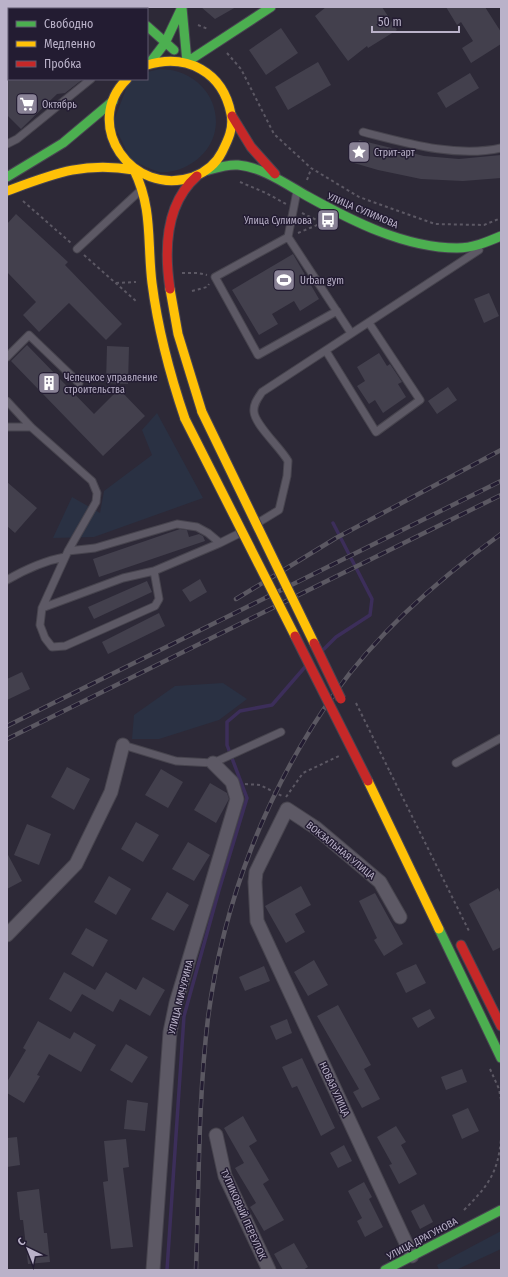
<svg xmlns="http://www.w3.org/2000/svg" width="508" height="1277" viewBox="0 0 508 1277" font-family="'Fira Sans Condensed',sans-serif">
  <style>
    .green { fill: #2a3143 }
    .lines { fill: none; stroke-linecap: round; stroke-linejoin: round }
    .stream { stroke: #3c2e5a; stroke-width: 3.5 }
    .building { fill: #43404d }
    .lane-casing { stroke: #47444e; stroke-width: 9 }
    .street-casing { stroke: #47444e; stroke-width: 15 }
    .fast-casing { stroke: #484451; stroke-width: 11 }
    .slow-casing { stroke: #484451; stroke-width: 11 }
    .jam-casing { stroke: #484451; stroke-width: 11 }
    .path { stroke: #5c5864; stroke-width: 2; stroke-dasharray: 3 3; stroke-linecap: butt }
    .lane { stroke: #5d5965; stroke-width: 7 }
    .street { stroke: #5d5965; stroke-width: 13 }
    .fast { stroke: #4caf50; stroke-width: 9 }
    .slow { stroke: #ffc107; stroke-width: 9 }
    .jam { stroke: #c62828; stroke-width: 9 }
    .rail-casing { stroke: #5b5862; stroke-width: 4.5 }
    .rail { stroke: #231c32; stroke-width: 3; stroke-dasharray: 9; stroke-linecap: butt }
    .slow-bridge-casing { stroke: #484451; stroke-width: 11; stroke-linecap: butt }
    .jam-bridge-casing { stroke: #484451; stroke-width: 11; stroke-linecap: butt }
    .path-bridge { stroke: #5c5864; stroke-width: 2; stroke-dasharray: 3 3; stroke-linecap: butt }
    .slow-bridge { stroke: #ffc107; stroke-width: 9 }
    .jam-bridge { stroke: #c62828; stroke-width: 9 }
    .labels { text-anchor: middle; stroke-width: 3; stroke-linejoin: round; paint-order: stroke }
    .poi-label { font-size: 10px; fill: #bab2c9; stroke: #231c32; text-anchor: start }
    .street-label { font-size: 10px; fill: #bab2c9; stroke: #231c32 }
  </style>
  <rect width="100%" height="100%" fill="#2d2937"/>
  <!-- green -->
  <path class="green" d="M 7,7 L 37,7 L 35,9 L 9,9 L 9,35 L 7,37 Z
    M 160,69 C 220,70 238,144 183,168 C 176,171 166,173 159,172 C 150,169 140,164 131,160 L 113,123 L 128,84 L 134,79 L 147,79 L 147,72 Z
    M 157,413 L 203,498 L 94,537 L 53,538 L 72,497 L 100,513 L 104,491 L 152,455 L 142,430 Z
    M 223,683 L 247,699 L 219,720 L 159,739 L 132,739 L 134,715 L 175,686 Z
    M 501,1231 L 501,1249 L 456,1270 L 439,1270 L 437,1265 Z"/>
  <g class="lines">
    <!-- stream -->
    <path class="stream" d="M 324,649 L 336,637 L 370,615 L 372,599 L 333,523
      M 167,1270 L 184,1016 L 219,890 L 247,798 L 227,745 L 227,722 L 240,711 L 272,705 L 305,667"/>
  </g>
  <!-- building -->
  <path class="building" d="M 201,7 L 236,7 L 215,19 Z
    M 326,7 L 382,7 L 397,30 L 368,48 L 367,46 L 348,61 L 315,16 Z
    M 446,7 L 485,7 L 501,32 L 501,44 L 471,63 L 462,48 L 473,41 L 461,22 L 457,25 Z
    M 281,28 L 298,53 L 266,75 L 249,50 Z
    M 318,62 L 331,85 L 288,110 L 275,87 Z
    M 470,73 L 479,88 L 446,108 L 437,93 Z
    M 7,79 L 83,79 L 65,93 L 57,94 L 21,129 L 7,115 Z
    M 359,140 L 424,156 L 459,159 L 501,155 L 501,178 L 463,181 L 421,179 L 378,170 L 354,163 Z
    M 16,214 L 68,262 L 65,265 L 122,324 L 106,340 L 69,303 L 39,332 L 23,315 L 36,302 L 7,272 L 7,224 Z
    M 293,254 L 319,299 L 300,311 L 294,301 L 272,314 L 278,324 L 259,335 L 232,290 Z
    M 489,293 L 499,316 L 484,323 L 474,299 Z
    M 27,345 L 94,414 L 119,389 L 145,416 L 103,456 L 11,361 Z
    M 107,346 L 129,347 L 128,384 L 106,383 Z
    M 379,353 L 387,366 L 390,364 L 402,382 L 398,384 L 406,397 L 383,413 L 375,400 L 369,404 L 357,386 L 365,381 L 357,367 Z
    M 448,387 L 457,400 L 437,414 L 428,401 Z
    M 7,482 L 37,508 L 15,533 L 7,526 Z
    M 180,529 L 187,530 L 189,537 L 199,534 L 203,536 L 205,541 L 99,577 L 93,559 Z
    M 200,579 L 207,592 L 190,602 L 182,590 Z
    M 147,581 L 152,592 L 94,619 L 88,607 Z
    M 159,613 L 165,626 L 108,654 L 102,642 Z
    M 22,672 L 30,689 L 7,700 L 7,679 Z
    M 67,767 L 90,779 L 74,810 L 51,797 Z
    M 161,769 L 183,782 L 168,808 L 145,795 Z
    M 210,783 L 227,793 L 229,799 L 216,823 L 194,810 Z
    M 136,822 L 159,835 L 143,862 L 121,849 Z
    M 27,824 L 51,834 L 39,865 L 14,855 Z
    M 188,842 L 210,855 L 194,881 L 172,869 Z
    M 7,853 L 22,881 L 7,889 Z
    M 109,876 L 131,889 L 116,915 L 94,902 Z
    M 301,886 L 311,905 L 295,914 L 305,932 L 286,943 L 265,906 Z
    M 498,888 L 501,894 L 501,947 L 493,951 L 469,904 Z
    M 167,892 L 189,905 L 174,931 L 151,919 Z
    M 375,893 L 403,944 L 384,956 L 374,940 L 377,938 L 359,901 Z
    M 86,928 L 108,940 L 93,967 L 71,954 Z
    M 314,960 L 328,985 L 308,996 L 294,972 Z
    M 416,964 L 426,983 L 406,993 L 396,973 Z
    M 264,966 L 270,981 L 245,991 L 239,977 Z
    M 64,972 L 95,990 L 106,972 L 136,990 L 143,977 L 165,990 L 150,1016 L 120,999 L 113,1012 L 82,994 L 71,1012 L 49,999 Z
    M 338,1005 L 371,1065 L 364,1069 L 380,1099 L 362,1108 L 353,1092 L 359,1089 L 317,1016 Z
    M 430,1009 L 435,1018 L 418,1028 L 412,1018 Z
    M 287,1019 L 292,1033 L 276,1040 L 270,1026 Z
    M 38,1021 L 70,1039 L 74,1032 L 96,1045 L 81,1072 L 49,1054 L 37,1075 L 40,1076 L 24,1103 L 7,1093 L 7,1082 L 26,1050 L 23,1048 Z
    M 126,1044 L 148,1057 L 132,1083 L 110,1070 Z
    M 302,1058 L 335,1128 L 321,1136 L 297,1086 L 292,1088 L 282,1067 Z
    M 462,1069 L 467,1082 L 446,1090 L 441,1077 Z
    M 127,1100 L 148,1103 L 145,1131 L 124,1129 Z
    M 468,1108 L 479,1131 L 462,1139 L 452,1115 Z
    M 243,1116 L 257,1141 L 249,1146 L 269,1180 L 263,1184 L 284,1220 L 264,1231 L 250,1207 L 256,1203 L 235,1168 L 244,1163 L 224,1128 Z
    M 396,1126 L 406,1142 L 401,1145 L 417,1174 L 399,1184 L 389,1165 L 392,1164 L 377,1137 Z
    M 17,1137 L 20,1165 L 7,1167 L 7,1138 Z
    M 126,1139 L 129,1167 L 123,1168 L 133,1247 L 111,1249 L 103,1182 L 108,1181 L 104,1141 Z
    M 344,1145 L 352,1161 L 338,1168 L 330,1153 Z
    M 364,1182 L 372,1197 L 369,1199 L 383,1227 L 365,1237 L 357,1221 L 362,1218 L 348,1191 Z
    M 39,1189 L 44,1233 L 47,1233 L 50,1262 L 28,1264 L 23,1220 L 20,1220 L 17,1192 Z
    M 424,1204 L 433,1222 L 420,1229 L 411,1211 Z
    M 294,1243 L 308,1267 L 303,1270 L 283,1270 L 274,1254 Z"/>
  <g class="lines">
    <!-- lane casing -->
    <g class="lane-casing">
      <path id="lane" d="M 363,132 C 406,143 456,158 501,148
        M 7,144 L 17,139 L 91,79
        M 297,191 L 288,237 L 351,333
        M 288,237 L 215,277 L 258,355 L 337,311
        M 77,249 L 142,189
        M 326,351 L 376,432 L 420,400 L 369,323
        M 7,357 L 29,335 L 79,383
        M 7,401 L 31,427 L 92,481 L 97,493 L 96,502 L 68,551 L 42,608 L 40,625 L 45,638 L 52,647 L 65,646 L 155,606 L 159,599 L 154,571
        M 7,427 L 31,427
        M 256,524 L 279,510 L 287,476 L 288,461 C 281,448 255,425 254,412 C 253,404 258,398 262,392 L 479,250
        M 68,551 L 95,548 L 177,524 L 197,527 L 208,533 L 220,543
        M 7,580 C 26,569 43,561 65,557
        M 42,608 L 123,578 L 154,571 L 220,543 L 242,532
        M 123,745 L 176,761 L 213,763 L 281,732
        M 456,763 L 501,738"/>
    </g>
    <!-- street casing -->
    <g class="street-casing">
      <path id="street" d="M 400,917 L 380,882 L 316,828 L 287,809 L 256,872 L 255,882 L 257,921 L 412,1256
        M 7,935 L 76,864 L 111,792 L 123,745
        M 216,1135 L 225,1176 L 269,1270
        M 153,1270 L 170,1032 L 176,1003 L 237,799 L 232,782 L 213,763"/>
    </g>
    <!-- fast casing -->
    <g class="fast-casing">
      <path id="fast" d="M 106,7 L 108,9
        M 126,7 L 128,9
        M 182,8 L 187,62
        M 147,26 L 174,50
        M 187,62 L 271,7
        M 149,64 L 165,43 L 182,7
        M 205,171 C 216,168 227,164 238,165 C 262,167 286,184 307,196 C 352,221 405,248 457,248 C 473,248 487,242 501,236
        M 7,177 L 63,143 L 113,101
        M 439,929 L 501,1058
        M 385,1270 L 501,1210"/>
    </g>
    <!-- slow casing -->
    <g class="slow-casing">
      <path id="slow" d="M 127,79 C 81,124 132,198 193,177 C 206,172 216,164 222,152 C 228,140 234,128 231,114 C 223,72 187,53 147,65
        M 134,170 C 153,209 147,242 152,283 C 158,330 170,375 185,419
        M 7,191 C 53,174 84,161 134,170
        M 170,289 L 178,334 L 202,412
        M 368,781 L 439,929"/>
    </g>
    <!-- jam casing -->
    <g class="jam-casing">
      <path id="jam" d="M 232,116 L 251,147 L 275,174
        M 170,289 C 164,249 165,204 197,176
        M 461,945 L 501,1026"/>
    </g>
    <!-- path -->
    <path class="path" d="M 43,9 L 45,7
      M 198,25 L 208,29
      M 7,45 L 9,43
      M 227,53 L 241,69 L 274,134 L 311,168 L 359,197 L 435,224 L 484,225 L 501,218
      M 307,180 L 311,169
      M 240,182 L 266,193 L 286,204
      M 23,201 L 71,243
      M 302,213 L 329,226
      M 298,233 L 322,223
      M 84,255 L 137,302
      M 182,273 L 198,273 L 207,275
      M 116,283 L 136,282
      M 192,291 L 207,287 L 209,284
      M 390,772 L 470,933
      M 245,784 L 260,785 L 284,797
      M 286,797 L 303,773 L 339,756
      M 490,1069 L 499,1089 L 501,1100
      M 464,1210 C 488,1186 498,1173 501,1139"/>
    <!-- lane -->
    <use href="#lane" class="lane"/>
    <!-- street -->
    <use href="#street" class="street"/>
    <!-- fast -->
    <use href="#fast" class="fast"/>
    <!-- slow -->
    <use href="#slow" class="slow"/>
    <!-- jam -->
    <use href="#jam" class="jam"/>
    <!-- rail casing -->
    <g class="rail-casing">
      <path id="rail" d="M 236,599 L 336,538 L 501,450
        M 7,726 L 501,481
        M 7,739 L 501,495
        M 196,1270 C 199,1187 198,1100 208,1018 C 223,902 267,788 335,693 C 379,631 440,578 501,534"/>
    </g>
    <!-- rail -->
    <use href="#rail" class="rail"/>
    <!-- slow-bridge casing -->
    <g class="slow-bridge-casing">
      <path id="slow-bridge" d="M 202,412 L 314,643
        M 185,419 L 295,636"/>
    </g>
    <!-- jam-bridge casing -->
    <g class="jam-bridge-casing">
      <path id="jam-bridge" d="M 295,636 L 368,781
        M 314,643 L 341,699"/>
    </g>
    <!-- path-bridge -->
    <path class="path-bridge" d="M 356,703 L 390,772"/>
    <!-- slow-bridge -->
    <use href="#slow-bridge" class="slow-bridge"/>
    <!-- jam-bridge -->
    <use href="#jam-bridge" class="jam-bridge"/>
  </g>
  <!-- icons -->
  <defs>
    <g id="supermarket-square" transform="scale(1.15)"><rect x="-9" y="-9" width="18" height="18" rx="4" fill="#898296" stroke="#231c32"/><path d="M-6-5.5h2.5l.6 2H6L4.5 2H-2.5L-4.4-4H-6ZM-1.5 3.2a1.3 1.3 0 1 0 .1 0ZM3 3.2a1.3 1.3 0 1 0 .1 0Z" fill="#fff"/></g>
    <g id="sight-square" transform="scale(1.15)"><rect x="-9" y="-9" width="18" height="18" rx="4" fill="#898296" stroke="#231c32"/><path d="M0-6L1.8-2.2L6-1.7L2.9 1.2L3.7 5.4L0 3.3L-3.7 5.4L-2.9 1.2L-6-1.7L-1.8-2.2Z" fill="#fff"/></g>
    <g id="bus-square" transform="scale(1.15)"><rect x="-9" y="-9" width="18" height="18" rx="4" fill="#898296" stroke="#231c32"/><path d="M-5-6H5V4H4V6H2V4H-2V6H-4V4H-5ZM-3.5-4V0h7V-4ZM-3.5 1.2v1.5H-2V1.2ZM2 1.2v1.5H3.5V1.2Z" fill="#fff"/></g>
    <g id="stadium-square" transform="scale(1.15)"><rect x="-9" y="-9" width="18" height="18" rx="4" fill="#898296" stroke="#231c32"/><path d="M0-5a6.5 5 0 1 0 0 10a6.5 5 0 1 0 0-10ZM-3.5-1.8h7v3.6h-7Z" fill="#fff"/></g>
    <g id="building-square" transform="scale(1.15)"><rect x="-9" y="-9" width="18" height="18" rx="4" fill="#898296" stroke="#231c32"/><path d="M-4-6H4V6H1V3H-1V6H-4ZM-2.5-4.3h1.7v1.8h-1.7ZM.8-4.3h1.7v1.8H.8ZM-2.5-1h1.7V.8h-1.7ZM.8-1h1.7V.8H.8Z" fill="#fff"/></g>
  </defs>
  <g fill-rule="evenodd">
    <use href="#supermarket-square" x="27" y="104"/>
    <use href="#sight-square" x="359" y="152"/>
    <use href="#bus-square" x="328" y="220"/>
    <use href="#stadium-square" x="284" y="280"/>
    <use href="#building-square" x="49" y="383"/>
  </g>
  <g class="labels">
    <!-- poi labels -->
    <g class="poi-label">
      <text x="42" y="108">Октябрь</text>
      <text x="374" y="156">Стрит-арт</text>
      <text x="312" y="224" text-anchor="end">Улица Сулимова</text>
      <text x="300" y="284">Urban gym</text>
      <text x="64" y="381">Чепецкое управление<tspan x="64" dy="12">строительства</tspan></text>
    </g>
    <!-- street labels -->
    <g class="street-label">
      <text transform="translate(363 210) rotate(23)" y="4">УЛИЦА СУЛИМОВА</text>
      <text transform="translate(341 850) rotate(39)" y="4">ВОКЗАЛЬНАЯ УЛИЦА</text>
      <text transform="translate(180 997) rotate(-76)" y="4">УЛИЦА МИЧУРИНА</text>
      <text transform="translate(335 1089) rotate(65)" y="4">НОВАЯ УЛИЦА</text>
      <text transform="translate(244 1214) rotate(66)" y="4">ТУПИКОВЫЙ ПЕРЕУЛОК</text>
      <text transform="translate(422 1238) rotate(-28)" y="4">УЛИЦА ДРАГУНОВА</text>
    </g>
  </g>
  <!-- border -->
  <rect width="508" height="1277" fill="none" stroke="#bab2c9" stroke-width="16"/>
  <!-- legend -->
  <rect x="8" y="8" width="140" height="72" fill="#231c32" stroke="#5f586e"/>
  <rect x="16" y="21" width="20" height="6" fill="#4caf50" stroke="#5f586e"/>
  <text x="44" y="28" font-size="12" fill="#bab2c9">Свободно</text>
  <rect x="16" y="41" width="20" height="6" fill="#ffc107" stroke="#5f586e"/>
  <text x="44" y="48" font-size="12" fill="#bab2c9">Медленно</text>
  <rect x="16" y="61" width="20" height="6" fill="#c62828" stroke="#5f586e"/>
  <text x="44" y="68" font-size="12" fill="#bab2c9">Пробка</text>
  <!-- north arrow -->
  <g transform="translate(28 1249) rotate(317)" stroke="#231c32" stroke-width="3" paint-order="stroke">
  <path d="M0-3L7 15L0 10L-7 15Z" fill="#bab2c9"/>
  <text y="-6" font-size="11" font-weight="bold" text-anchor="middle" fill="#bab2c9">С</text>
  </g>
  <!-- scale -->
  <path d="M372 26v6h87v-6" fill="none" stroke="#bab2c9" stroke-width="2"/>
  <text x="378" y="26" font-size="12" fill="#bab2c9" stroke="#231c32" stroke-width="3" paint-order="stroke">50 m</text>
</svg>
